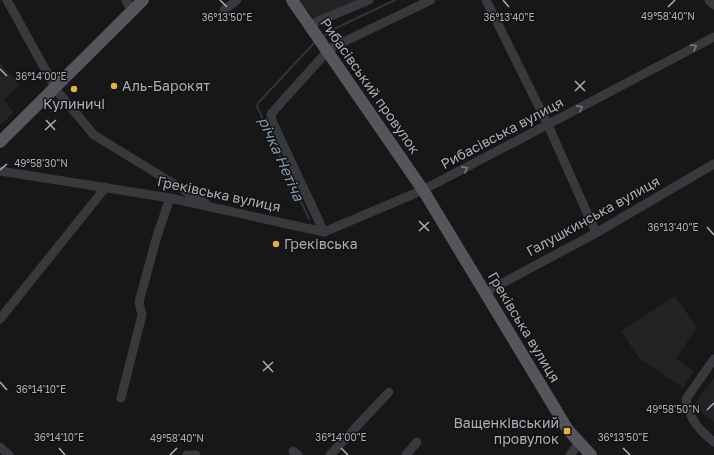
<svg xmlns="http://www.w3.org/2000/svg" width="714" height="455" viewBox="0 0 714 455" font-family="'Golos Text',sans-serif">
  <style>
    .built { fill: #232325 }
    .lines { fill: none; stroke-linecap: round; stroke-linejoin: round }
    .stream { stroke: #2e353c; stroke-width: 2 }
    .minor { stroke: #38393d; stroke-width: 9 }
    .major { stroke: #54565c; stroke-width: 12 }
    .tram { stroke: #515358; stroke-width: 1 }
    .oneway { stroke: #777980 }
    .ticks { fill: none; stroke: #aaaeb7; stroke-width: 1.5 }
    .poi-dot { fill: #e5b042; stroke: #121213; stroke-width: 1.5 }
    .labels { text-anchor: middle; stroke-width: 3; stroke-linejoin: round; paint-order: stroke }
    .poi-label { font-size: 14px; fill: #aaaeb7; stroke: #121213; text-anchor: start }
    .street-label { font-size: 14px; fill: #aaaeb7; stroke: #121213 }
    .water-label { font-size: 15px; font-style: italic; fill: #839ab0; stroke: #121213 }
    .ticks-label { font-size: 10px; text-anchor: middle; fill: #aaaeb7; stroke: #121213; stroke-width: 3; stroke-linejoin: round; paint-order: stroke }
  </style>
  <rect width="100%" height="100%" fill="#171718"/>
  <!-- built -->
  <path class="built" d="M 300,0 L 361,0 L 314,18 Z
    M 0,63 L 19,85 L 4,100 L 14,112 L 0,126 Z
    M 675,296 L 697,328 L 676,358 L 694,371 L 683,388 L 639,358 L 621,331 Z
    M 714,378 L 714,422 L 693,406 Z"/>
  <g class="lines">
    <!-- stream -->
    <path class="stream" d="M 322,37 L 336,28 L 395,0
      M 309,219 L 257,106 L 258,103 L 315,42"/>
    <!-- minor -->
    <path class="minor" d="M 7,0 L 57,91 L 94,135 L 205,203
      M 126,0 L 132,11
      M 486,0 L 548,125 L 596,233
      M 709,0 L 714,5
      M 224,10 L 237,0
      M 309,25 L 369,0
      M 0,171 L 170,198 L 324,232 L 423,190 L 714,37
      M 324,232 L 272,121 L 271,114 L 323,56 L 333,47 L 431,0
      M 486,292 L 596,233 L 714,164
      M 0,319 L 106,187
      M 714,359 L 686,399 C 689,419 699,430 714,442
      M 121,398 L 142,315 L 139,302 L 157,236 L 170,198
      M 0,447 L 9,455
      M 293,451 L 298,455
      M 187,455 L 196,455
      M 330,455 L 389,392
      M 406,455 L 417,442
      M 570,455 L 579,443"/>
    <!-- major -->
    <path class="major" d="M 292,0 L 423,190 L 568,430 L 591,455
      M 0,142 L 143,0"/>
    <!-- tram -->
    <path class="tram" d="M 293,0 L 425,189 L 569,430 L 592,455
      M 0,143 L 145,0"/>
  </g>
  <!-- one-way arrows -->
  <defs><path id="oneway-chevron" d="M-2-3.5L2.5 0L-2 3.5" fill="none" stroke-width="1.6" stroke-linecap="round" stroke-linejoin="round"/></defs>
  <g class="oneway">
    <use href="#oneway-chevron" transform="translate(694 47) rotate(-28)"/>
    <use href="#oneway-chevron" transform="translate(580 108) rotate(-28)"/>
    <use href="#oneway-chevron" transform="translate(465 169) rotate(-28)"/>
  </g>
  <!-- ticks -->
  <path class="ticks" d="M 220,0 L 227,7M 503,0 L 509,7M 668,7 L 675,0M 0,69 L 7,76M 575,81 L 585,91M 575,91 L 585,81M 46,120 L 55,130M 45,130 L 56,120M 0,170 L 7,164M 419,221 L 429,231M 707,227 L 714,235M 419,231 L 429,222M 263,361 L 273,372M 263,371 L 273,362M 0,382 L 7,390M 707,410 L 714,403M 59,448 L 65,455M 341,448 L 348,455M 623,448 L 630,455M 170,455 L 177,448"/>
  <!-- markers -->
  <g class="poi-dot">
    <circle cx="114" cy="86" r="4"/>
    <circle cx="74" cy="89" r="4"/>
    <circle cx="276" cy="244" r="4"/>
    <rect x="563" y="427" width="8" height="8" rx="2"/>
  </g>
  <g class="labels">
    <!-- poi labels -->
    <g class="poi-label">
      <text x="122" y="91">Аль-Барокят</text>
      <text x="74" y="109" text-anchor="middle">Кулиничі</text>
      <text x="284" y="249">Греківська</text>
      <text x="559" y="428" text-anchor="end">Ващенківський<tspan x="559" dy="16">провулок</tspan></text>
    </g>
    <!-- street labels -->
    <g class="street-label">
      <text transform="translate(370 86) rotate(55)" y="5">Рибасівський провулок</text>
      <text transform="translate(502 133) rotate(-28)" y="5">Рибасівська вулиця</text>
      <text transform="translate(219 194) rotate(12)" y="5">Греківська вулиця</text>
      <text transform="translate(593 216) rotate(-29)" y="5">Галушкинська вулиця</text>
      <text transform="translate(524 327) rotate(59)" y="5">Греківська вулиця</text>
    </g>
    <!-- water labels -->
    <g class="water-label">
      <text transform="translate(281 159) rotate(66)" y="5">річка Нетіча</text>
    </g>
  </g>
  <g class="ticks-label">
    <text x="668" y="20">49°58'40"N</text>
    <text x="227" y="21">36°13'50"E</text>
    <text x="509" y="21">36°13'40"E</text>
    <text x="41" y="80">36°14'00"E</text>
    <text x="41" y="167">49°58'30"N</text>
    <text x="673" y="231">36°13'40"E</text>
    <text x="41" y="393">36°14'10"E</text>
    <text x="673" y="413">49°58'50"N</text>
    <text x="59" y="441">36°14'10"E</text>
    <text x="341" y="441">36°14'00"E</text>
    <text x="623" y="441">36°13'50"E</text>
    <text x="177" y="442">49°58'40"N</text>
  </g>
</svg>
